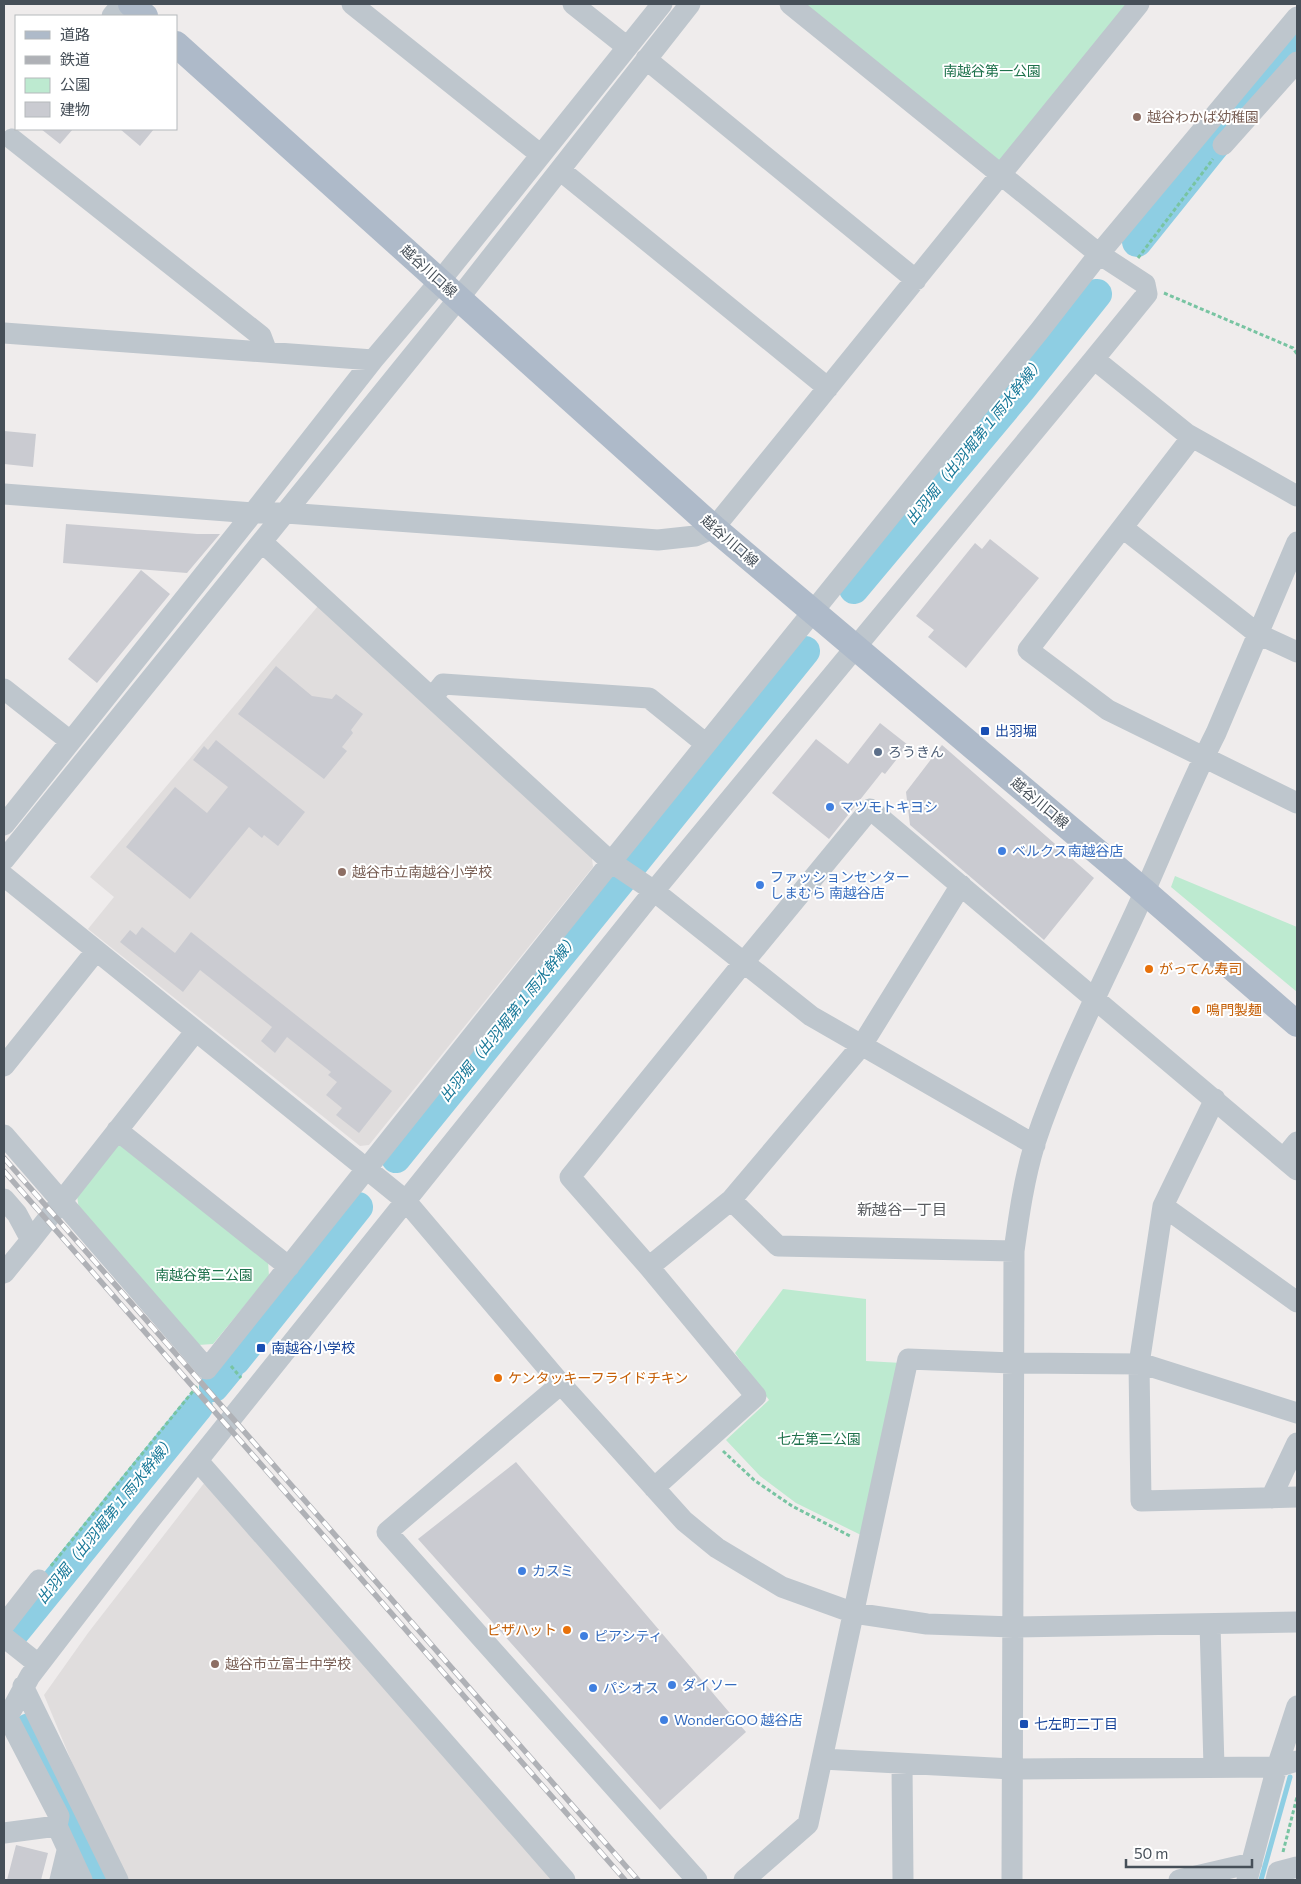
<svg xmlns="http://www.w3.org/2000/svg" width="1301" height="1884" viewBox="0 0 1301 1884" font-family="Commissioner,'Noto Sans JP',sans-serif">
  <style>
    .education { fill: #e0dddd }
    .green { fill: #bdead0 }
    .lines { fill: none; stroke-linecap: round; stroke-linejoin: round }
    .stream { stroke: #8ecee3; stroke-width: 5 }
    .river { stroke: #8ecee3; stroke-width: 30 }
    .building { fill: #cacbd1 }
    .path { stroke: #78c4a2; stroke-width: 3; stroke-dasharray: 4 2.5; stroke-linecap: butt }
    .minor { stroke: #bec6cd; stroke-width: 21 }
    .major { stroke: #aebac9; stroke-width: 26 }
    .rail-casing { stroke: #afb1b6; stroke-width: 5.5 }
    .rail { stroke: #fff; stroke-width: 4; stroke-dasharray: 11; stroke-linecap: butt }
    .education-dot { fill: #8d6e63; stroke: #fff; stroke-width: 2 }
    .transit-dot { fill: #1a4fb4; stroke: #fff; stroke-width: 2 }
    .service-dot { fill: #5c6f8a; stroke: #fff; stroke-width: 2 }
    .shop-dot { fill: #3f7fe0; stroke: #fff; stroke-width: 2 }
    .food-dot { fill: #e8710a; stroke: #fff; stroke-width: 2 }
    .labels { text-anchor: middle; stroke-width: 4; stroke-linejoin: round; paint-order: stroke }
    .park-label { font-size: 14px; fill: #1e714b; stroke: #fff }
    .education-label { font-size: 14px; fill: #785e54; stroke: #fff; text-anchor: start }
    .street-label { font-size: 14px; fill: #464f58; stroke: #fff }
    .transit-label { font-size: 14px; fill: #164399; stroke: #fff; text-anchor: start }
    .service-label { font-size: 14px; fill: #4e5e75; stroke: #fff; text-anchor: start }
    .shop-label { font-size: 14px; fill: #366cbe; stroke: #fff; text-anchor: start }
    .food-label { font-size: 14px; fill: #c56008; stroke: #fff; text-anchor: start }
    .water-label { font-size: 15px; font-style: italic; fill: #187898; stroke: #fff }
    .neighbourhood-label { font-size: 15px; fill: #595c60; stroke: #fff }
  </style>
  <rect width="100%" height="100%" fill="#efecec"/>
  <!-- education -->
  <path class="education" d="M 318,606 L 592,858 L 593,867 L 369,1145 L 360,1146 L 88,929 L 114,897 L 90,877 Z
    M 205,1482 L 555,1880 L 128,1880 L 90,1806 L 44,1695 L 88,1633 Z"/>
  <!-- green -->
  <path class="green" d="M 803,4 L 1128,4 L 1003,167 Z
    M 1175,876 L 1297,927 L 1297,992 L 1171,887 Z
    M 123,1144 L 268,1261 L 269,1276 L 213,1344 L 198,1345 L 79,1209 L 77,1196 L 116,1145 Z
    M 783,1289 L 866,1299 L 866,1361 L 902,1363 L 863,1536 L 796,1503 L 760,1476 L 726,1440 L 769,1400 L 735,1353 Z"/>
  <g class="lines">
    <!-- stream -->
    <path class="stream" d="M 1261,1880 L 1290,1777"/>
    <!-- river -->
    <path class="river" d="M 1137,242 L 1297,43
      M 854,589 L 1022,388 L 1097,294
      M 634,863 L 805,651
      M 396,1158 L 622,879
      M 235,1361 L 358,1207
      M 214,1387 L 228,1370
      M 14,1633 L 198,1407
      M 29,1728 L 107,1880"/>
  </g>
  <!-- building -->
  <path class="building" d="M 41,129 L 73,129 L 60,144 Z
    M 120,129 L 154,129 L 140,146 Z
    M 4,431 L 36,434 L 33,467 L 4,464 Z
    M 66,524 L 197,534 L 220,534 L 187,573 L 63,563 Z
    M 990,539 L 1039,578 L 966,668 L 928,637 L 934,630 L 916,616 L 975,543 L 982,549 Z
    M 141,570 L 170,594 L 97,683 L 68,659 Z
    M 276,666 L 312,696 L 332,699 L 336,694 L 363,714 L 351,730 L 353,733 L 342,747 L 347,751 L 324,779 L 238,714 Z
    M 880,723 L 908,745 L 885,774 L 882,772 L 829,839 L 772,793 L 816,739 L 848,764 Z
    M 216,740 L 305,812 L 278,846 L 264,835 L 262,838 L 249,827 L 190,899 L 126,847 L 175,787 L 207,813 L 228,787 L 193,760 L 204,746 L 208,750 Z
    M 942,745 L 1094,878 L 1044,940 L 910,825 L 906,792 Z
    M 142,927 L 175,953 L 191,932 L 392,1091 L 359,1133 L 336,1115 L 342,1108 L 326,1095 L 337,1082 L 328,1075 L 331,1072 L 287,1037 L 275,1053 L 261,1041 L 272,1027 L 200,970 L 183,992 L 120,942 L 130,930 L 136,935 Z
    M 516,1462 L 746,1732 L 660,1810 L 418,1539 Z
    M 16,1845 L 48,1853 L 41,1880 L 7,1880 Z"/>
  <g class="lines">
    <!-- path -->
    <path class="path" d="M 1138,258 L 1213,159
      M 1164,293 L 1293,348 L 1297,354
      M 231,1366 L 241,1378
      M 723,1451 L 754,1480 L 792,1506 L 852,1537
      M 51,1566 L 198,1385
      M 1283,1852 L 1297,1797"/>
    <!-- minor -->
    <path class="minor" d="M 352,4 L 541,155
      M 573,4 L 627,47
      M 790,4 L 1099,254 L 1145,284 L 1147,294 L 1094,359
      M 112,16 L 122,4
      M 646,59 L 916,280
      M 12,139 L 261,336 L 267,352
      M 1223,145 L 1297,62
      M 560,170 L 828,388
      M 4,333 L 373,360
      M 1192,437 L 1028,650 L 1108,710 L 1297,803
      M 4,494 L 253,513 L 286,513 L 658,540 L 695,536 L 714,528 L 1139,4
      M 1123,528 L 1258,634 L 1297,652
      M 262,542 L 611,862 L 654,891 L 811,1016 L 1035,1145
      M 4,689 L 70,741
      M 432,698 L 443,684 L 649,698 L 706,744
      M 4,825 L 253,513 L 373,360 L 440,281 L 662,4
      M 4,860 L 459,298 L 690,4
      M 4,876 L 405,1200 L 561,1384 L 684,1521 L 717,1548 L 782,1587 L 854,1613 L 927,1624 L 1013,1627 L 1297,1622
      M 4,1066 L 96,951
      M 1215,1099 L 1163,1206 L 1139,1364 L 1141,1501 L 1297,1497
      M 117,1130 L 289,1267
      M 4,1135 L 207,1369 L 611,862 L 1040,330 L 1099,254 L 1297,17
      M 1284,1158 L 1297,1142
      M 4,1199 L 17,1214 L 31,1240 L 4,1273
      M 731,1200 L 778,1246 L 1014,1251
      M 1163,1206 L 1297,1302
      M 31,1240 L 195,1032
      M 649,1267 L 731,1200 L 862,1045 L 961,885
      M 561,1384 L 387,1532 L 697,1880
      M 198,1461 L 565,1880
      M 654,1488 L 756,1396 L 649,1267 L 570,1177 L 744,962 L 870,809 L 1297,1170
      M 1271,1498 L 1297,1443
      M 1210,1624 L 1214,1767
      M 4,1625 L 39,1580
      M 4,1637 L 38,1664
      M 23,1686 L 118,1880
      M 7,1716 L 59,1816 L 57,1826
      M 4,1724 L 30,1676 L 146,1525 L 654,891 L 1094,359 L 1187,434 L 1297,496
      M 822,1759 L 1012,1769 L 1277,1767 L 1297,1761
      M 902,1764 L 903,1880
      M 4,1833 L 57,1826 L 82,1880
      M 60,1880 L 67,1851
      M 744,1880 L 808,1824 L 908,1359 L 1013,1363 L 1143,1364 L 1297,1413
      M 1012,1880 L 1014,1251 C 1019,1215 1024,1179 1035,1143 C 1061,1064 1100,989 1135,913 C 1162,854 1186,792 1216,733 L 1297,542
      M 1179,1880 L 1252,1863
      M 1247,1880 L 1277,1767 L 1297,1706
      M 1276,1880 L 1278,1872 L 1297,1867"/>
    <!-- major -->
    <path class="major" d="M 131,4 L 145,16
      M 176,44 L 714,528 L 1145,892 L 1297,1024"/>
    <!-- rail casing -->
    <g class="rail-casing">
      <path id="rail" d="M 4,1158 L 638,1880
        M 4,1171 L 625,1880"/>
    </g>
    <!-- rail -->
    <use href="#rail" class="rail"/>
  </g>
  <!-- markers -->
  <g class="education-dot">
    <circle cx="1137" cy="117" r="5"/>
    <circle cx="342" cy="872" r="5"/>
    <circle cx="215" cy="1664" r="5"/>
  </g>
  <g class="transit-dot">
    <rect x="980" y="726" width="10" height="10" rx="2.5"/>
    <rect x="256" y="1343" width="10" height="10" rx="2.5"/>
    <rect x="1019" y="1719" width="10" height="10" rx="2.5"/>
  </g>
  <circle class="service-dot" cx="878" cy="752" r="5"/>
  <g class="shop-dot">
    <circle cx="830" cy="807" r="5"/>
    <circle cx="1002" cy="851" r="5"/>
    <circle cx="760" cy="885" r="5"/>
    <circle cx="522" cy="1571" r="5"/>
    <circle cx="584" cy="1636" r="5"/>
    <circle cx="672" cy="1685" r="5"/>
    <circle cx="593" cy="1688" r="5"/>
    <circle cx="664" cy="1720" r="5"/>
  </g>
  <g class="food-dot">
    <circle cx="1149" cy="969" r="5"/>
    <circle cx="1196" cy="1010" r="5"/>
    <circle cx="498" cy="1378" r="5"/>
    <circle cx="567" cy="1630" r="5"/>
  </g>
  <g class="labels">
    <!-- park labels -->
    <g class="park-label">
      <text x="992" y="76">南越谷第一公園</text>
      <text x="204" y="1280">南越谷第二公園</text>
      <text x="819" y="1444">七左第二公園</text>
    </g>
    <!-- education labels -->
    <g class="education-label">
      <text x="1147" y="122">越谷わかば幼稚園</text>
      <text x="352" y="877">越谷市立南越谷小学校</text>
      <text x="225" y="1669">越谷市立富士中学校</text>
    </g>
    <!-- street labels -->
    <g class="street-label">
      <text transform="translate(429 271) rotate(42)" y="5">越谷川口線</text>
      <text transform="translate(730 541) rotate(41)" y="5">越谷川口線</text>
      <text transform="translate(1040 803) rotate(40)" y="5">越谷川口線</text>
    </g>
    <!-- transit labels -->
    <g class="transit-label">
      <text x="995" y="736">出羽堀</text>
      <text x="271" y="1353">南越谷小学校</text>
      <text x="1034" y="1729">七左町二丁目</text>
    </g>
    <!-- service labels -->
    <g class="service-label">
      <text x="888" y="757">ろうきん</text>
    </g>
    <!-- shop labels -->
    <g class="shop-label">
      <text x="840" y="812">マツモトキヨシ</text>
      <text x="1012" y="856">ベルクス南越谷店</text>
      <text x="770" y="882">ファッションセンター<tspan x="770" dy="16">しまむら 南越谷店</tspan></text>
      <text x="532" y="1576">カスミ</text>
      <text x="594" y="1641">ピアシティ</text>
      <text x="682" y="1690">ダイソー</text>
      <text x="603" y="1693">パシオス</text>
      <text x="674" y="1725">WonderGOO 越谷店</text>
    </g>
    <!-- food labels -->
    <g class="food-label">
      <text x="1159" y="974">がってん寿司</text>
      <text x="1206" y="1015">鳴門製麺</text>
      <text x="508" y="1383">ケンタッキーフライドチキン</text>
      <text x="557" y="1635" text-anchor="end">ピザハット</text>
    </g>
    <!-- water labels -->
    <g class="water-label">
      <text transform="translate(975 441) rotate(-51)" y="5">出羽堀（出羽堀第１雨水幹線）</text>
      <text transform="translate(509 1018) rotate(-51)" y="5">出羽堀（出羽堀第１雨水幹線）</text>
      <text transform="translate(106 1520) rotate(-51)" y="5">出羽堀（出羽堀第１雨水幹線）</text>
    </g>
    <!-- neighbourhood labels -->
    <g class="neighbourhood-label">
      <text x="902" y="1215">新越谷一丁目</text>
    </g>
  </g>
  <!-- border -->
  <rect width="1301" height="1884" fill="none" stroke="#464f58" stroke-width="10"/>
  <!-- legend -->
  <rect x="15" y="15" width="162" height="115" fill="#ffffff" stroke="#b5b9bc"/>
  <rect x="25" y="31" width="25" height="8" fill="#aebac9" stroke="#b5b9bc"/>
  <text x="60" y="40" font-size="15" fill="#464f58">道路</text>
  <rect x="25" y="56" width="25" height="8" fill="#afb1b6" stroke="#b5b9bc"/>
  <text x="60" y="65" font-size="15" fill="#464f58">鉄道</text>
  <rect x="25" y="78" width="25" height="15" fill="#bdead0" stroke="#b5b9bc"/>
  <text x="60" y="90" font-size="15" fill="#464f58">公園</text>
  <rect x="25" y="102" width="25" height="15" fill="#cacbd1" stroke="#b5b9bc"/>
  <text x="60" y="115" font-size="15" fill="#464f58">建物</text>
  <!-- scale -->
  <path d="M1126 1859v8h126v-8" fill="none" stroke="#464f58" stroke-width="2.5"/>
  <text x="1134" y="1859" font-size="15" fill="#464f58" stroke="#ffffff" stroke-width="4" paint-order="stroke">50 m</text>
</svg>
